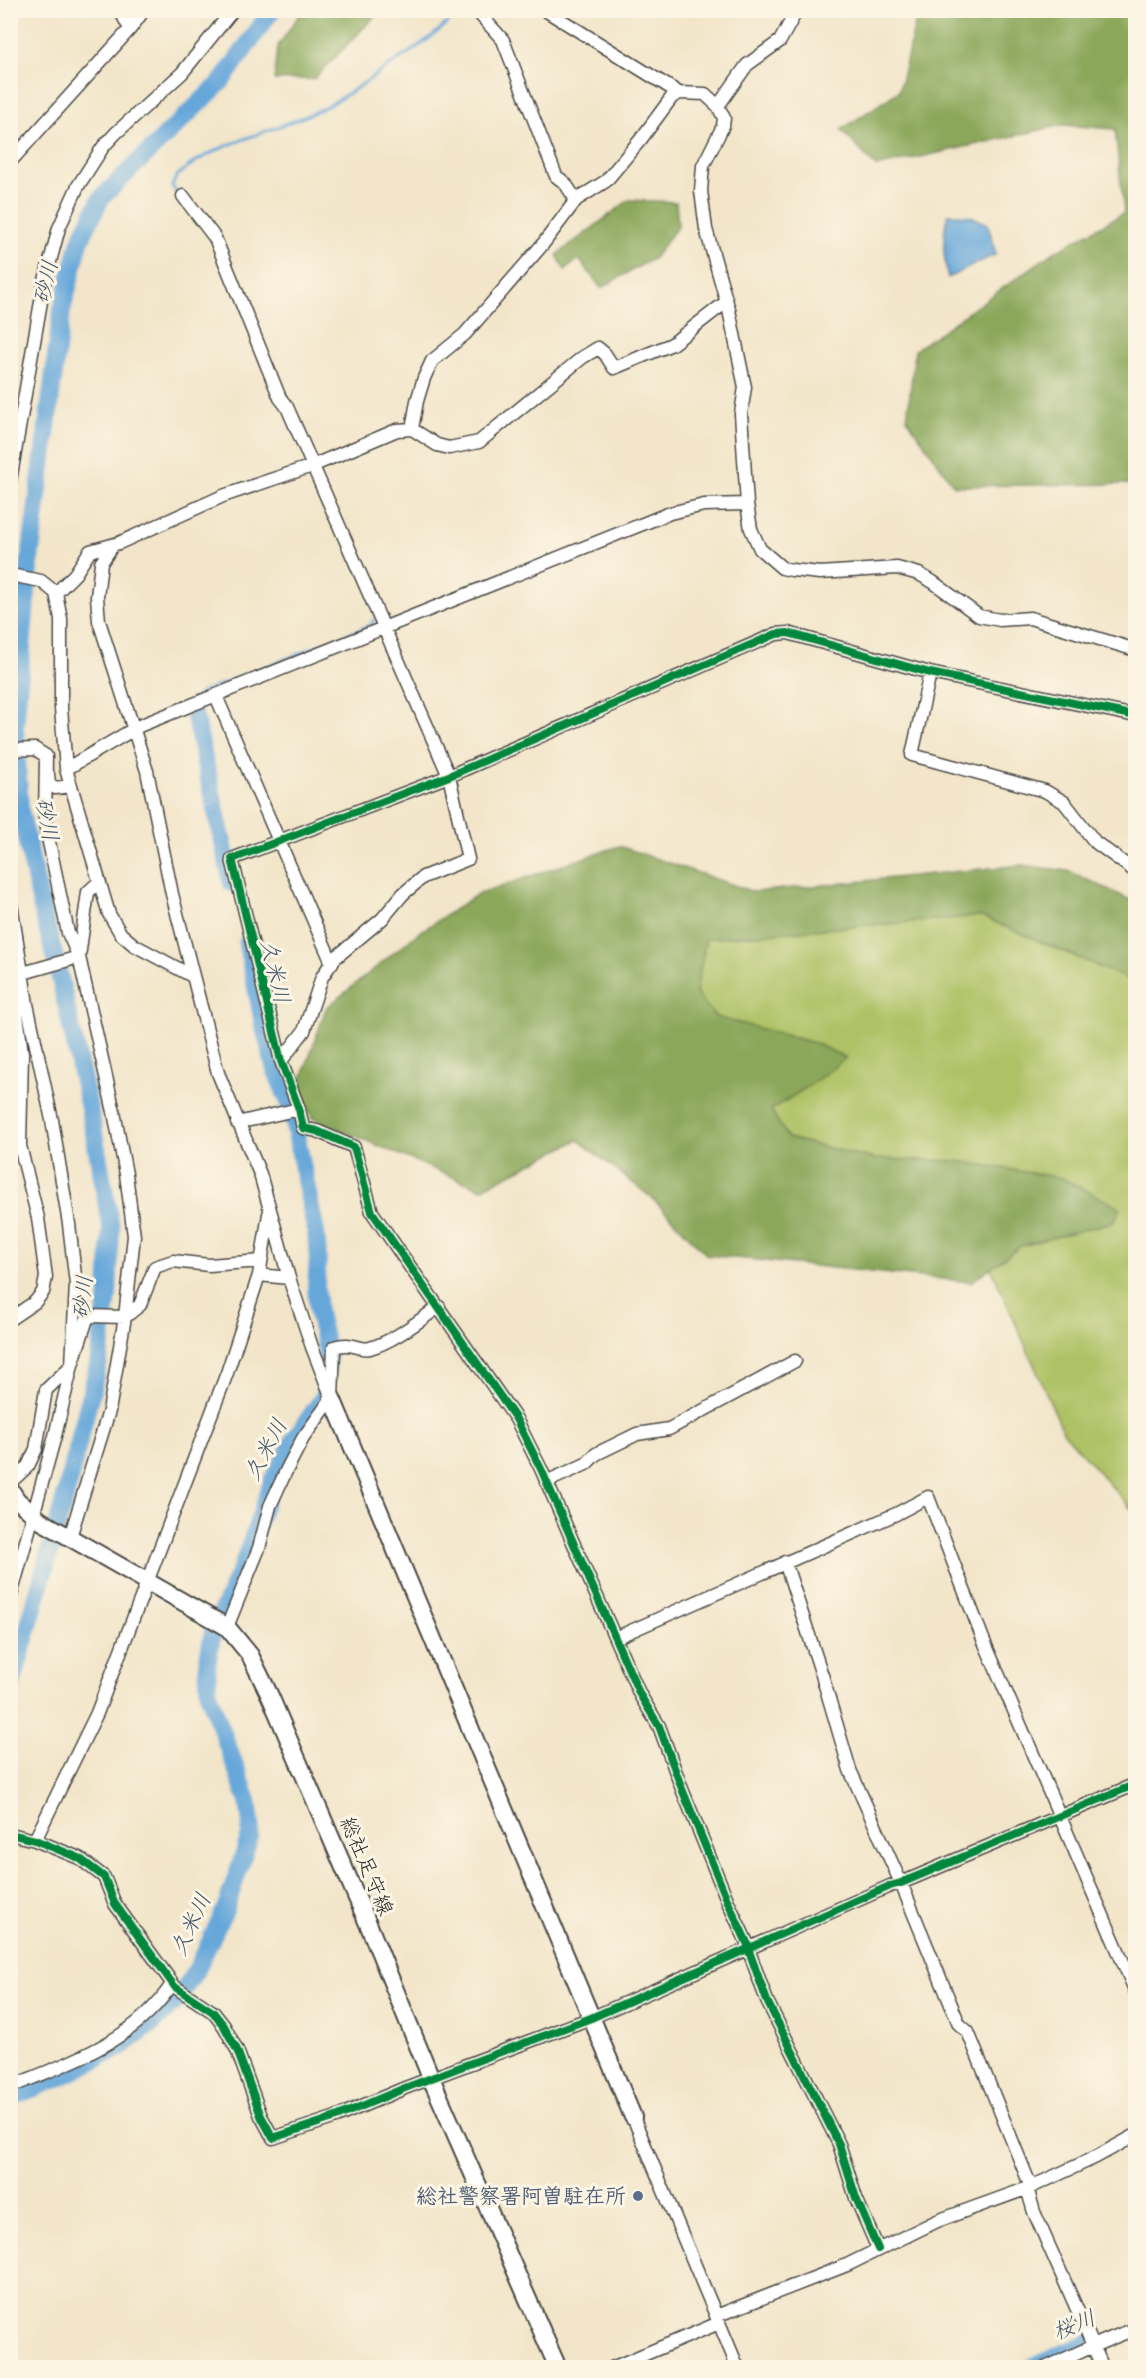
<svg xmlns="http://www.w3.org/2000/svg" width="1146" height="2378" viewBox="0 0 1146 2378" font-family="Mynerve,'Klee One',sans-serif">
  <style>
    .green { fill: #aec165; stroke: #6c7648; stroke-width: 1.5 }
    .forest { fill: #8aa75a; stroke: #5a6942; stroke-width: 1.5 }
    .water { fill: #66a7da; stroke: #486982; stroke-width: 1.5 }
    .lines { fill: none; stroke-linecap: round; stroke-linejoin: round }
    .stream { stroke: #66a7da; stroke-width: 3 }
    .river { stroke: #66a7da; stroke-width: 18 }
    .street-casing { stroke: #494743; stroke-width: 15 }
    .secondary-casing { stroke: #494743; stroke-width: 20 }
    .street { stroke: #fff; stroke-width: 12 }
    .secondary { stroke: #fff; stroke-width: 16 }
    .cycleway-casing { stroke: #fcf5e5; stroke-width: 11 }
    .cycleway { stroke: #00873e; stroke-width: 8 }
    .service-dot { fill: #5c6f8a; stroke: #fcf5e5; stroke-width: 2 }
    .labels { text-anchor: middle; stroke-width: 6; stroke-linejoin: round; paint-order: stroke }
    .street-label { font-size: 21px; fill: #2b2b2b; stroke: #fcf5e5 }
    .service-label { font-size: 21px; font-weight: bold; fill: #4e5e75; stroke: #fcf5e5; text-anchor: end }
    .water-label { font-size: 22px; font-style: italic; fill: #405668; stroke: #fcf5e5 }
  </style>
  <rect width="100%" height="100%" fill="#fcf5e5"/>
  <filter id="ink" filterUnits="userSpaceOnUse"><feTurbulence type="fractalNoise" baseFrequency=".0167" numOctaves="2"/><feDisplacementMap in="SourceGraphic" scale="12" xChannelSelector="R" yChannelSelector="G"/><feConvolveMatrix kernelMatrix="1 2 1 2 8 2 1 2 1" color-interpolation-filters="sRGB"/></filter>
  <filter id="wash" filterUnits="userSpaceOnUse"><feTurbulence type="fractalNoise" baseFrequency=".008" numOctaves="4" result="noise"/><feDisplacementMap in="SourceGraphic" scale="24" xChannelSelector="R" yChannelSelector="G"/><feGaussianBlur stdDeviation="1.35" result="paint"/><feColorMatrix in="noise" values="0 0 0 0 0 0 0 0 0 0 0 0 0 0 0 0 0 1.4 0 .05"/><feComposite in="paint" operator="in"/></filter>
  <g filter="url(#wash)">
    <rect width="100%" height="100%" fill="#f2e5c9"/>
    <!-- green -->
    <path class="green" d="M 1082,904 L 1135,945 L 1135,1513 L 1064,1433 L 957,1191 L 717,1138 L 681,925 Z"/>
    <!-- forest -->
    <path class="forest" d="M 302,11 L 302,10 L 380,11 L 314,79 L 274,80 L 278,46 Z
      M 918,11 L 1135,11 L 1135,484 L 954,486 L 907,419 L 915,350 L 1051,254 L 1124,213 L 1115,129 L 1063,125 L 876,167 L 841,130 L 899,91 Z
      M 629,200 L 676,202 L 678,226 L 654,258 L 601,288 L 579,259 L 565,270 L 557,255 Z
      M 619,846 L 754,892 L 1022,865 L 1069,871 L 1135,902 L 1135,982 L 980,916 L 706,939 L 696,993 L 716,1017 L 815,1043 L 846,1058 L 809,1086 L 771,1110 L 788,1138 L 875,1159 L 958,1161 L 1062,1178 L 1121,1208 L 1113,1222 L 1021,1246 L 971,1282 L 707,1255 L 653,1199 L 578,1140 L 481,1189 L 312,1118 L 299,1087 L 326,1008 L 417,934 L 478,894 Z"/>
    <!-- water -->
    <path class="water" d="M 948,214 L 971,216 L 988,224 L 996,254 L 948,278 C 943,254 942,237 948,214 Z"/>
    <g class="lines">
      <!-- stream -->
      <path class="stream" d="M 178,195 L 172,186 C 174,182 175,177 179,174 C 215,141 281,131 325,107 C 346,96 364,83 383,70 C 410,52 438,35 460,10
        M 193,699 L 205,691 L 371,625 L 374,619"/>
      <!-- river -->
      <path class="river" d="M 194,713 L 232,883
        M 10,1692 L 65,1497 L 98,1365 L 108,1295 L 111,1227 L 91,1117 L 59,973 L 43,913 L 20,810 L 15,727 L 29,567 L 62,310 L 80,241 L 101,198 L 221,82 L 272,10
        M 10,2098 L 61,2077 L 121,2047 L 152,2024 L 177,2000 L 198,1967 L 225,1910 L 250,1836 L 251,1823 L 248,1801 L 209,1696 L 207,1665 L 210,1648 L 213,1632 L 244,1562 L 273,1480 L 295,1438 L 324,1397 L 328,1354 L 318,1313 L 316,1286 L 318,1257 L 316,1233 L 295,1129 L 288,1100 L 275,1069 L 264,1027 L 247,944
        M 1030,2368 L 1092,2341"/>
    </g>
  </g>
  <g filter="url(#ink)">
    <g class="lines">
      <!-- street casing -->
      <g class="street-casing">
        <path id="street" d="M 120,10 L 130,29
          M 476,10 L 503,40 L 556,176 L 565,183 L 576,200
          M 545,10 L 679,93
          M 718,106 L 747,65 L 780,41 L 797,10
          M 10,162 L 130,29 L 144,10
          M 183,196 L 215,238 L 280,398 L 287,407 L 449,776 L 468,859 L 423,877 L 403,894 L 382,919 L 334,959 L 322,977 L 304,1031 L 281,1061
          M 412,429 L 417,401 L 424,378 L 432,361 L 465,334 L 543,244 L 576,200 L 606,181 L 641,139 L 672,97 L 679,93 L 705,94 L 718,106 L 724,118 L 723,126 L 703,166 L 701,191 L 706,229 L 729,310 L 742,373 L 745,387 L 741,414 L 747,504 L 751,529 L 760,549 L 782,568 L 792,570 L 820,573 L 897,568 L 919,574 L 933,582 L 979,616 L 1000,620 L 1030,618 L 1136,650
          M 10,481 L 44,284 L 59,228 L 78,186 L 103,147 L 116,133 L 182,73 L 233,10
          M 113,545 L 101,563 L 97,597 L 99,621 L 147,771 L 172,894 L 218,1073 L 260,1174 L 289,1278 L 312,1347 L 332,1398
          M 10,575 L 41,581 L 56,593 L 61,619 L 61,708 L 66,769 L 109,914 L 121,934 L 134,945 L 192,976
          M 56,593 L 75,574 L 90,551 L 119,543 L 223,496 L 312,466 L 397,430 L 412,429 L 437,445 L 449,448 L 479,442 L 583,357 L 598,348 L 605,354 L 614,368 L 672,344 L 726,302
          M 930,673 L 912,755 L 1045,791 L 1064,802 L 1095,842 L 1136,872
          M 216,696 L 332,963
          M 10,750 L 35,749 L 46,756
          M 46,756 L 45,823 L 68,933 L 79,957 L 114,1112 L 126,1174 L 134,1236 L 125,1317 L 109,1411 L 70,1537
          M 66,769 L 139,726 L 670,513 L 704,505 L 747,504
          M 48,774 L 49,783 L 55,788 L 70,786
          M 10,898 L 27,1004 L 52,1120 L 69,1224 L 76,1284 L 72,1365 L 46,1390 L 36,1449 L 28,1466 L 15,1478
          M 10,957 L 12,962 L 23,973
          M 79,957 L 88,892 L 99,882
          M 237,1123 L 299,1109
          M 259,1275 L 289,1278
          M 88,1316 L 125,1317 L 140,1305 L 155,1267 L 173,1261 L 209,1265 L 261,1261
          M 10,1319 L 35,1302 L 43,1292 L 46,1277 L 38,1218 L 20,1146 L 22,1053 L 17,1015 L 17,981 L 23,973 L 79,957
          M 546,1482 L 586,1464 L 596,1454 L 637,1434 L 669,1429 L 795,1361
          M 785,1562 L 822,1675 L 850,1770 L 901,1883 L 959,2024 L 968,2032 L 1031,2187
          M 10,1599 L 55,1436 L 72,1365 L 88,1316
          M 227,1627 L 259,1548 L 270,1506 L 286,1471 L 303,1438 L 332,1398 L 334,1347 C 352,1341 360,1351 370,1348 C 395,1341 418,1321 439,1307
          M 615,1638 L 896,1514 L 928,1497 L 983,1639 L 1136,1992
          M 10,1834 L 35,1840 L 79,1858 L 104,1877 L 115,1904 L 175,1987 L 213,2012 L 224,2026 L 237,2050 L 261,2116 L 273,2138 L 336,2117 L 405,2088 L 591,2018 L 890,1886 L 901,1883 L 1136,1784
          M 35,1840 L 97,1713 L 227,1373 L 259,1275 L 269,1214
          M 10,2087 C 71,2062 135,2041 172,1984
          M 633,2117 L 738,2368
          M 1027,2188 L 1034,2212 L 1103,2368
          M 878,2249 L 856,2198 L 839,2144 L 767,2001 L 749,1951 L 749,1947 L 728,1902 L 682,1789 L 659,1726 L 640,1695 L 541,1469 L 516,1419 L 372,1212 L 354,1147 L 317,1131 L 303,1128 L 299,1109 L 281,1061 L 232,859 L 449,776 L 776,634 L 788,633 L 930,673 L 1136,716
          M 716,2316 L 847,2265 L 937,2221 L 1031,2187 L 1096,2157 L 1136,2135
          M 612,2368 L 719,2323
          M 1045,2368 C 1075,2355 1105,2339 1136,2329"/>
      </g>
      <!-- secondary casing -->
      <g class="secondary-casing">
        <path id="secondary" d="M 332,1398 L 633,2117
          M 10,1489 L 17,1500 L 41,1521 L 227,1627 L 250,1655 L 270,1696 L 369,1926 L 431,2078 L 558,2368"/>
      </g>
      <!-- street -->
      <use href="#street" class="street"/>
      <!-- secondary -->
      <use href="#secondary" class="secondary"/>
      <!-- cycleway casing -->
      <g class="cycleway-casing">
        <path id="cycleway" d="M 10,1834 L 35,1840 L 79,1858 L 104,1877 L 115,1904 L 175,1987 L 213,2012 L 224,2026 L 237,2050 L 261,2116 L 273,2138 L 336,2117 L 405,2088 L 591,2018 L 890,1886 L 901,1883 L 1136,1784
          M 878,2249 L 856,2198 L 839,2144 L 767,2001 L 749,1951 L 749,1947 L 728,1902 L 682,1789 L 659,1726 L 640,1695 L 541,1469 L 516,1419 L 372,1212 L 354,1147 L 317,1131 L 303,1128 L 299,1109 L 281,1061 L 232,859 L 449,776 L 776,634 L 788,633 L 930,673 L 1136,716"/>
      </g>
      <!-- cycleway -->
      <use href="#cycleway" class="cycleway"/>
    </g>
  </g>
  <!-- markers -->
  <circle class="service-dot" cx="638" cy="2196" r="6"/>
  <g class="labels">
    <!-- street labels -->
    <g class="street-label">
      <text transform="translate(367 1866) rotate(67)" y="7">総社足守線</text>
    </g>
    <!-- service labels -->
    <g class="service-label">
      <text x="626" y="2203">総社警察署阿曽駐在所</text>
    </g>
    <!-- water labels -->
    <g class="water-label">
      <text transform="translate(45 282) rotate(-77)" y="8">砂川</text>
      <text transform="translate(48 819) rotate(80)" y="8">砂川</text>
      <text transform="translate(276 971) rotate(77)" y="8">久米川</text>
      <text transform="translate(82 1297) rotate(-84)" y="8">砂川</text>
      <text transform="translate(265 1449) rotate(-62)" y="8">久米川</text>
      <text transform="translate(190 1924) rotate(-65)" y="8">久米川</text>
      <text transform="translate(1074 2324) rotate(-22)" y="8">桜川</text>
    </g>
  </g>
  <!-- margin -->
  <rect width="1146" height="2378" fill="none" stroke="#fcf5e5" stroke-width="36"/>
</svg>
